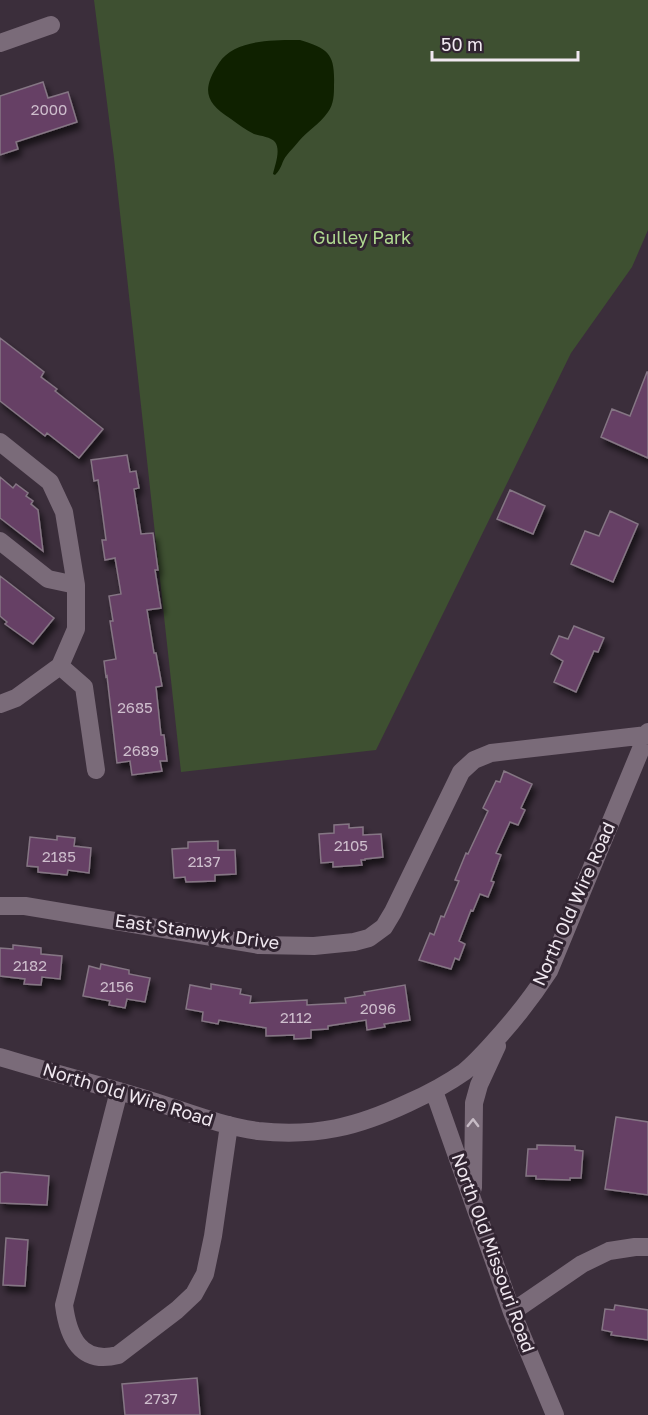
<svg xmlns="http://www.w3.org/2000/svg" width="648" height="1415" viewBox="0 0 648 1415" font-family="'Golos Text',sans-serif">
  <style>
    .green { fill: #3e5031 }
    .water { fill: #0f2100 }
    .building { fill: #663f65; stroke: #857684; stroke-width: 1.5; filter: url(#shadow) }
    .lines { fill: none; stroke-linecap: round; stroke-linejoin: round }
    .minor { stroke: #7a6b79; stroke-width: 18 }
    .oneway { stroke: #c7bcc6 }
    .labels { text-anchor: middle; stroke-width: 6; stroke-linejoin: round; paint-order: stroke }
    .number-label { font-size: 15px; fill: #cebecd }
    .park-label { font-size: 18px; fill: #afd990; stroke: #312431 }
    .street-label { font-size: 18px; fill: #f0e8f0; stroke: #312431 }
  </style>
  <defs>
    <filter id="shadow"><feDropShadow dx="3.5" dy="6" stdDeviation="3" flood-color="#0009"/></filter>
  </defs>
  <rect width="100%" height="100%" fill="#3b2e3b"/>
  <!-- green -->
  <path class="green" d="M 94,0 L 648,0 L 648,230 L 632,267 L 571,353 L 376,750 L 181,772 L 114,158 Z"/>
  <!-- water -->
  <path class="water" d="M 300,40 C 329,49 335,54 334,85 C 334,94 334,104 328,112 C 319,125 308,130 299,141 C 295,146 290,151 287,155 C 281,162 283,167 275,175 L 273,174 C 275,165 281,150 275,142 C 271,137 261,136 254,134 C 246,130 238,124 231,119 C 204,102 202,89 219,63 C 234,39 275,40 300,40 Z"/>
  <!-- building -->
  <path class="building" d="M 43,82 L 48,98 L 68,92 L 77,122 L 16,142 L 18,149 L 0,155 L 0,96 Z
    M 0,338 L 44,372 L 41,377 L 57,389 L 55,391 L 103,429 L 79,458 L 47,433 L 45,436 L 0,401 Z
    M 647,372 L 648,372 L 648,458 L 601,437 L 612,409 L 630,416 Z
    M 127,455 L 130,472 L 136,471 L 139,488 L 134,489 L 141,534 L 153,533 L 158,570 L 155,570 L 161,608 L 147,610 L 154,653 L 156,653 L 162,686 L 156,687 L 161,735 L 164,735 L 167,761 L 160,761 L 162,771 L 132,775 L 130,761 L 117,763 L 107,676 L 106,677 L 104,661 L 116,659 L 110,621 L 113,621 L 109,596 L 121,594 L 115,558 L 105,560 L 102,540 L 106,540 L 98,480 L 94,481 L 91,460 Z
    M 0,477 L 13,488 L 16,484 L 28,493 L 26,496 L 33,501 L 31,504 L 38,510 L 43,551 L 0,518 Z
    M 510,490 L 545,506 L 533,534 L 497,519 Z
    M 610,511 L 638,524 L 613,582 L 571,564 L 585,531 L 599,536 Z
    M 0,576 L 54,618 L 33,644 L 5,624 L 7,622 L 0,616 Z
    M 574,626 L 604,638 L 598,652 L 594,651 L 576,692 L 554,682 L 563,661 L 551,654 L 559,636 L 568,639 Z
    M 504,771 L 532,784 L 521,808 L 525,810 L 518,825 L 510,822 L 496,853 L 501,855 L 491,881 L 494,882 L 488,897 L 480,894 L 473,911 L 471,910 L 459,941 L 465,944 L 459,960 L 455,958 L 451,969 L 419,960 L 430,933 L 434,935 L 441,916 L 444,917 L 459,881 L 455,880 L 466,853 L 468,854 L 488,811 L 483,808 L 496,781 L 500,782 Z
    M 349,824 L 349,828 L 363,827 L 363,835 L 381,834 L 383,857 L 365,859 L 365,860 L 361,860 L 362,865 L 333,867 L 333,862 L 321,863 L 319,834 L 334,833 L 334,825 Z
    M 57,836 L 75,838 L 74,846 L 91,848 L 89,873 L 68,870 L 67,875 L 38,872 L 38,867 L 27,866 L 30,837 L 57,840 Z
    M 218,841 L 218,850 L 235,850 L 236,874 L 215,875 L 215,881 L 186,882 L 185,877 L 174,878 L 172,849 L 188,848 L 188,842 Z
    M 13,945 L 41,948 L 41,954 L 62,956 L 60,979 L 42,977 L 41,985 L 24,984 L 25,979 L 0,976 L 0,948 L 13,949 Z
    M 101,964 L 129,970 L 129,974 L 150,978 L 145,1002 L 127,999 L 125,1008 L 109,1005 L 110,1001 L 83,996 L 89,966 L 100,969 Z
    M 211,984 L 241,989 L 240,994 L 251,996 L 250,1003 L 307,1000 L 307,1005 L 346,1003 L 345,998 L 365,995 L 364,992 L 405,985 L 410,1020 L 384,1024 L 385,1027 L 367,1030 L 366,1020 L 328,1026 L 328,1029 L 311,1030 L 311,1038 L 294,1039 L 294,1035 L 266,1036 L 266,1028 L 219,1020 L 218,1024 L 202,1021 L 203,1012 L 186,1009 L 190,985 L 211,989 Z
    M 616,1117 L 648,1122 L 648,1195 L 605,1189 Z
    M 537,1145 L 575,1146 L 575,1150 L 583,1151 L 581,1178 L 570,1178 L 570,1180 L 536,1179 L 536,1176 L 526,1176 L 528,1149 L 537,1149 Z
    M 5,1172 L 49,1176 L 47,1205 L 0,1203 L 0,1173 Z
    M 6,1238 L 28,1240 L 25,1286 L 3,1285 Z
    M 615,1305 L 648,1310 L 648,1340 L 611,1335 L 612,1332 L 602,1330 L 605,1309 L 614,1310 Z
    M 197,1378 L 200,1415 L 125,1415 L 122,1384 Z"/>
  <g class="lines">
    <!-- minor -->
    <path class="minor" d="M 0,43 L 51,25
      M 0,442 L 50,482 L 64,512 L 76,585 L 76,629 L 60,666 L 16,698 L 0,704
      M 0,541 L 48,579 L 76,585
      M 60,666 L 84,687 L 96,770
      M 0,906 L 25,906 L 259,945 L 314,946 L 354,942 L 369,938 L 384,927 L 393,912 L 461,772 L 474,760 L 491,753 L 647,735
      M 0,1057 C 50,1072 100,1085 149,1100 C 185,1111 221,1126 258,1131 C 316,1137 357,1127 408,1103 C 428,1094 447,1084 464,1072 C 474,1064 484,1053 493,1043 C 515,1019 531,999 549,971 L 648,732
      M 119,1091 L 64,1305 C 68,1336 80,1365 118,1355 L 177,1310 L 194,1294 L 205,1274 L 213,1236 L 229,1125
      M 434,1091 L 512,1312 L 555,1415
      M 473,1188 L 474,1103 L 479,1085 L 497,1046
      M 512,1312 L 582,1264 L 609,1251 L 635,1247 L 648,1247"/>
  </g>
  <!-- one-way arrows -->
  <defs><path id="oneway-chevron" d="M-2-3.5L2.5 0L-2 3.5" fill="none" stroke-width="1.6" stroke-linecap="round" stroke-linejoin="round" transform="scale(1.5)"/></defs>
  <use class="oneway" href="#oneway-chevron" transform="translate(473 1123) rotate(-89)"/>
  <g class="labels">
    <!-- number labels -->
    <g class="number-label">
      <text x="49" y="115">2000</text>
      <text x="135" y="713">2685</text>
      <text x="141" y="756">2689</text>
      <text x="351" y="851">2105</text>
      <text x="59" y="862">2185</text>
      <text x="204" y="867">2137</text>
      <text x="30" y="971">2182</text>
      <text x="117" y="992">2156</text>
      <text x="378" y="1014">2096</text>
      <text x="296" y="1023">2112</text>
      <text x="161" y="1404">2737</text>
    </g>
    <!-- park labels -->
    <g class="park-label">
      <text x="362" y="244">Gulley Park</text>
    </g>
    <!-- street labels -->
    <g class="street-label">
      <text transform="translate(574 904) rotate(-66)" y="6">North Old Wire Road</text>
      <text transform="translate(197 932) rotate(8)" y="6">East Stanwyk Drive</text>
      <text transform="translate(128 1095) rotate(17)" y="6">North Old Wire Road</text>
      <text transform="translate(493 1253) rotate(70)" y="6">North Old Missouri Road</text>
    </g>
  </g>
  <!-- scale -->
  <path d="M432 51v9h146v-9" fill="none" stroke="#f0e8f0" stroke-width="3"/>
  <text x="441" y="51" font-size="18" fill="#f0e8f0" stroke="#312431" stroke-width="4.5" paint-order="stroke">50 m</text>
</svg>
